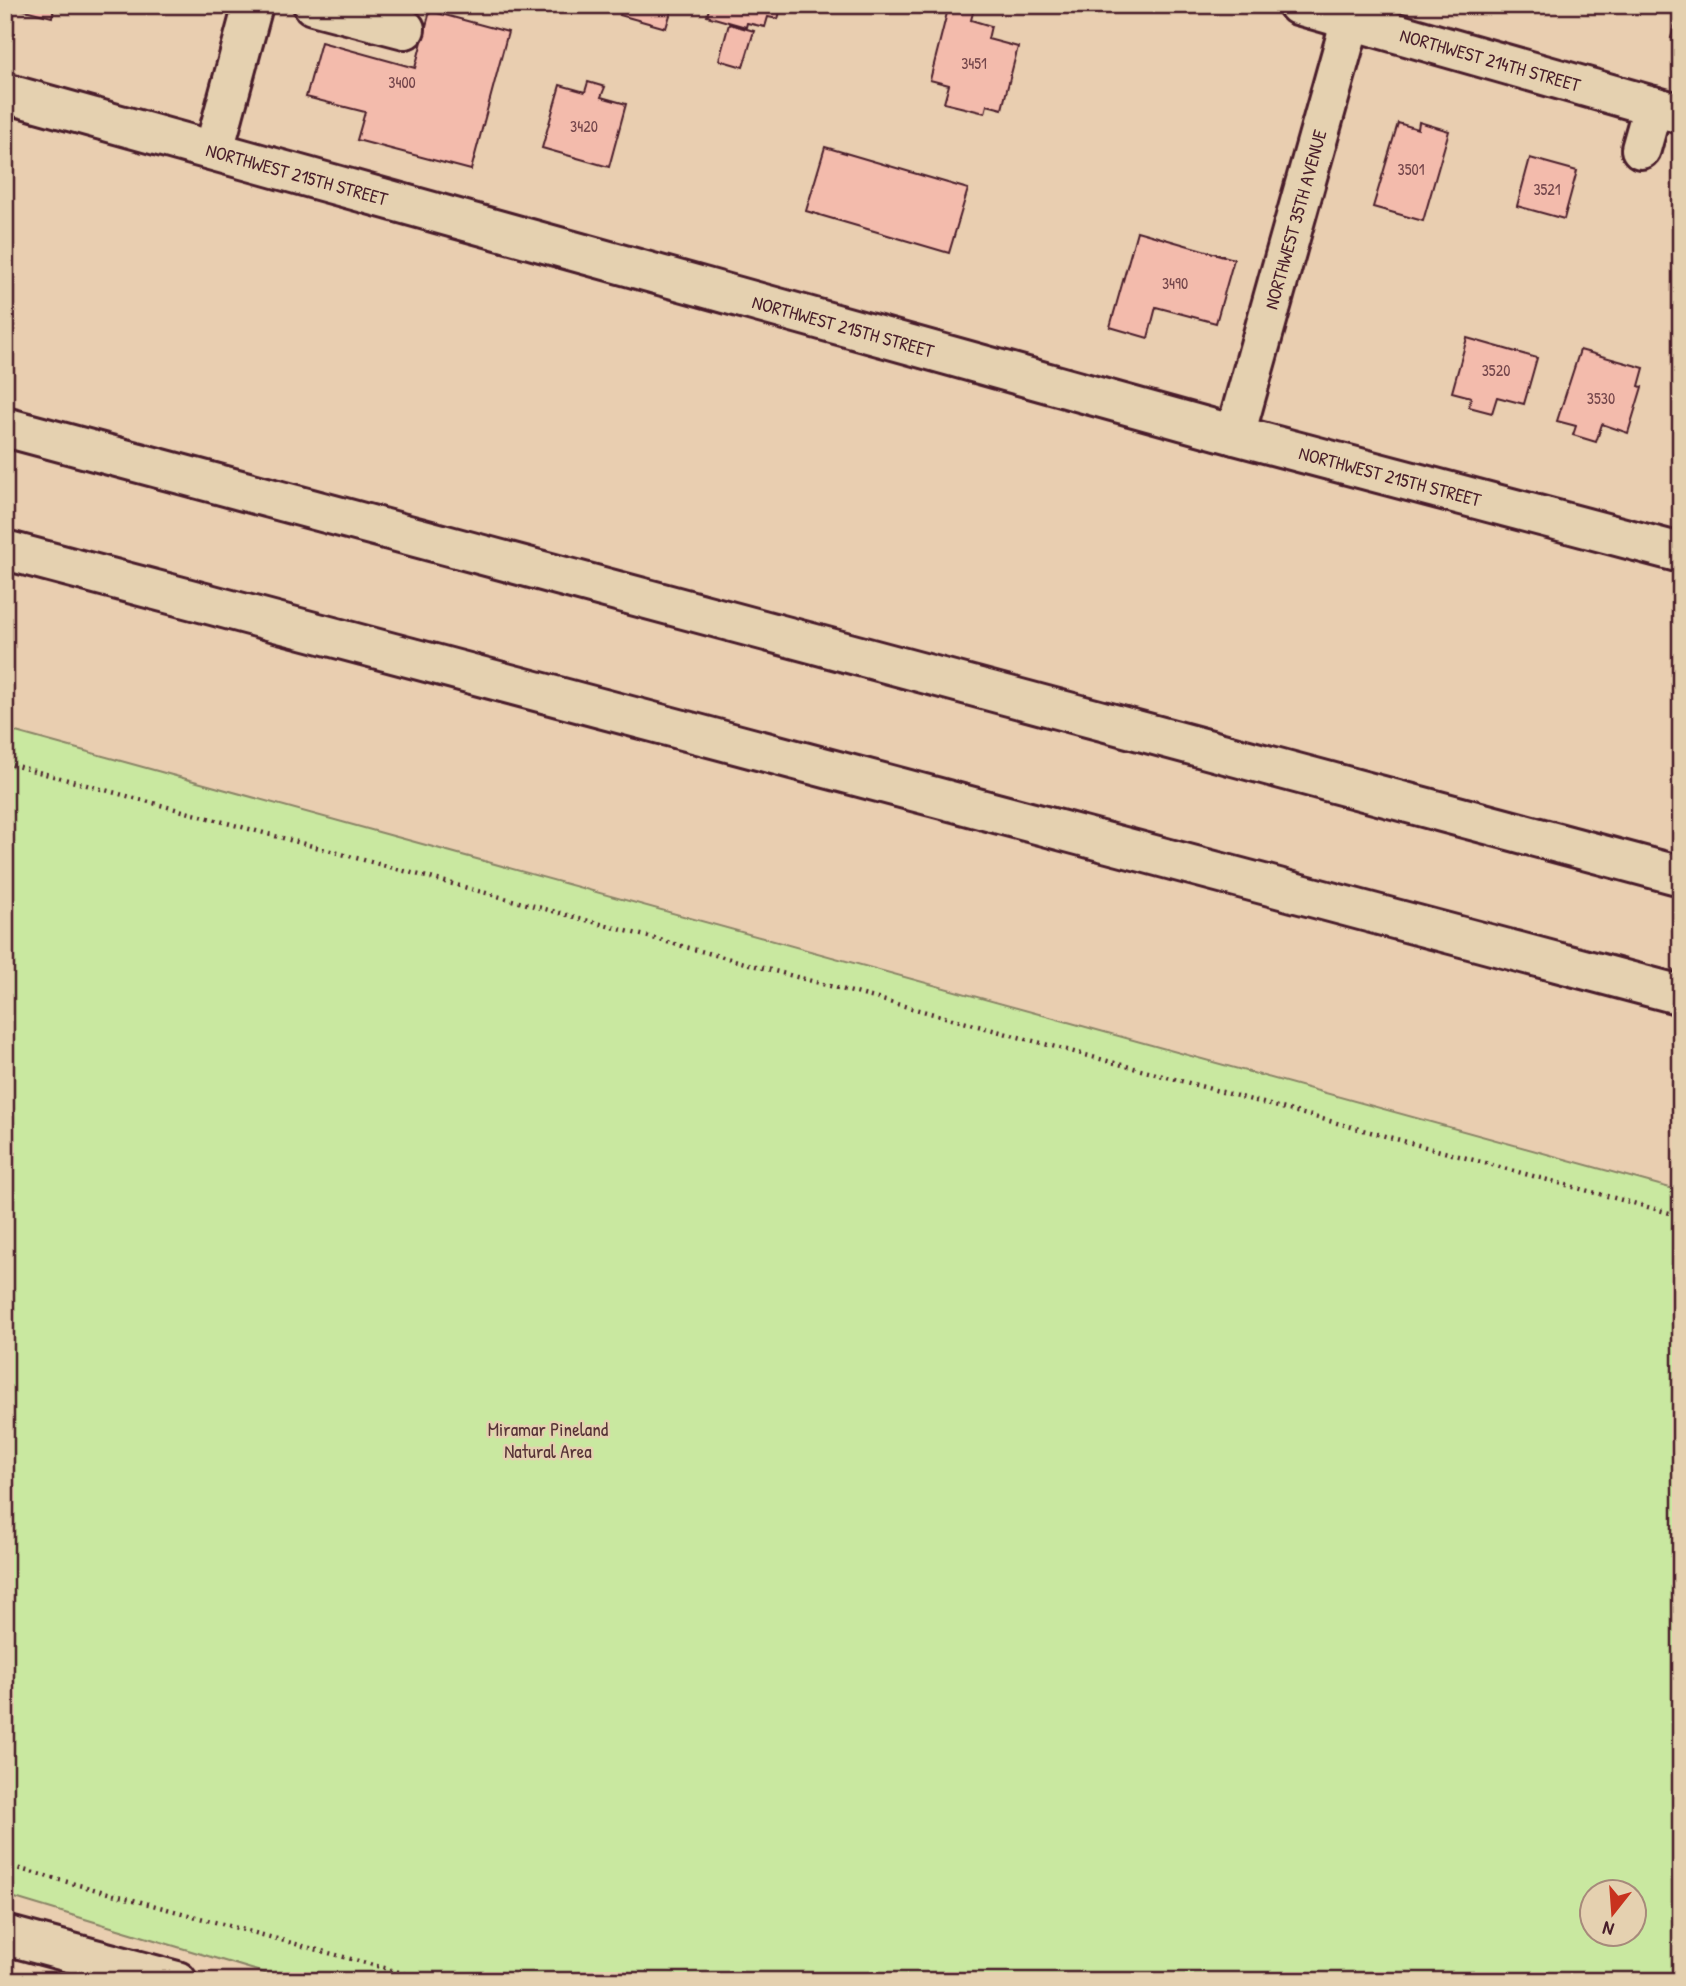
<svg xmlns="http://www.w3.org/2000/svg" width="1686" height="1986" viewBox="0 0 1686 1986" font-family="'Patrick Hand',sans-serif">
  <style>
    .green { fill: #c9e8a0; stroke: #8a8466; stroke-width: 2; fill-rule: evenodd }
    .building { fill: #f3bbac; stroke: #4a1f2b; stroke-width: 2 }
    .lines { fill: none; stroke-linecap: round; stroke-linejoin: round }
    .minor-casing { stroke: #4a1f2b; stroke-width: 44 }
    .highway-casing { stroke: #4a1f2b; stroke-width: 44 }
    .path { stroke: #4a1f2b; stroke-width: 4.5; stroke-dasharray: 2 5; stroke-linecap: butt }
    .minor { stroke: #e5d1b0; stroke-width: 38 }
    .highway { stroke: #e5d1b0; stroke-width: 38 }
    .labels { text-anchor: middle; stroke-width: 5; stroke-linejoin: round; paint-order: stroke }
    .number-label { font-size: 16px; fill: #74464b }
    .street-label { font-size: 19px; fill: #4a1f2b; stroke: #e5d1b0 }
    .park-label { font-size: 19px; fill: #573337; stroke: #e5d1b0 }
  </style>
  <rect width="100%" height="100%" fill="#e9ceb0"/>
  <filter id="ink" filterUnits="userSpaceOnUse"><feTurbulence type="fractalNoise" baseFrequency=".0143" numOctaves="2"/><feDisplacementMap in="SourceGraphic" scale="14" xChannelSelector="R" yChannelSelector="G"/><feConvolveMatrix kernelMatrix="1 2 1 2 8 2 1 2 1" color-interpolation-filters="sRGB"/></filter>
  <g filter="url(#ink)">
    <!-- green -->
    <path class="green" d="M 5,729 L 1681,1191 L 1681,1981 L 291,1981 L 5,1895 ZM 1592,1892 L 1634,1892 L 1634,1934 L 1592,1934 Z"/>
    <!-- building -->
    <path class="building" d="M 5,5 L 55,5 L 52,17 Z
      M 623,5 L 673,5 L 666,28 L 620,15 Z
      M 710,5 L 782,5 L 778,19 L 768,17 L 765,27 L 747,23 L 746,27 L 707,16 Z
      M 949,5 L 975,5 L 971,20 L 991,26 L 988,39 L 1018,47 L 1002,109 L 987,105 L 985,113 L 944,103 L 949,85 L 930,80 Z
      M 1680,5 L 1681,5 L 1681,41 L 1671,38 Z
      M 430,11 L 508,32 L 471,170 L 357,140 L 365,112 L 306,97 L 321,42 L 415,68 Z
      M 729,24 L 754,31 L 743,67 L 719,60 Z
      M 588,82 L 605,87 L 601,97 L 626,104 L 609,167 L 542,148 L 560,85 L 585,92 Z
      M 1419,122 L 1449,131 L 1423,221 L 1373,207 L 1398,123 L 1418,129 Z
      M 825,147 L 968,189 L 949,253 L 806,211 Z
      M 1530,158 L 1577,171 L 1564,219 L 1517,206 Z
      M 1137,231 L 1234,259 L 1216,323 L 1156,307 L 1148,338 L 1110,327 Z
      M 1467,338 L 1537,358 L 1524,404 L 1497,397 L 1492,413 L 1469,407 L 1471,397 L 1452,392 Z
      M 1580,350 L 1644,368 L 1639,386 L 1642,387 L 1628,433 L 1602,424 L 1596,442 L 1573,435 L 1576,426 L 1557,421 Z"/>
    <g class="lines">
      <!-- minor casing -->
      <g class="minor-casing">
        <g id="minor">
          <path d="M 313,5 L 405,29"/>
          <path id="s1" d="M 1298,5 L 1681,114"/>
          <path id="s2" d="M 5,93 L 1235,435 L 1681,553"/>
          <path d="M 1641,149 L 1653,106"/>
          <path d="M 214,150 L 253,5"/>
          <path id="s3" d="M 1235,435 L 1355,5"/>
          <path d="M 5,1935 L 177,1981"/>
        </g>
      </g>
      <!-- highway casing -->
      <g class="highway-casing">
        <path id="highway" d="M 5,427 L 1681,876
          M 5,550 L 1681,995"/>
      </g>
      <!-- path -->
      <path class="path" d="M 5,763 L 1681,1216
        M 5,1865 L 432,1981"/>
      <!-- minor -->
      <use href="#minor" class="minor"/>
      <!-- highway -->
      <use href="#highway" class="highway"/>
    </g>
  </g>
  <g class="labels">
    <!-- number labels -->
    <g class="number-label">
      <text x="974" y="69">3451</text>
      <text x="402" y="88">3400</text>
      <text x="584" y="132">3420</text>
      <text x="1411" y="175">3501</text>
      <text x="1547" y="195">3521</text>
      <text x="1175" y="289">3490</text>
      <text x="1496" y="376">3520</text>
      <text x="1601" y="404">3530</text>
    </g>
    <!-- street labels -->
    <g class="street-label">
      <text dy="7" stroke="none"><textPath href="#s1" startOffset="200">NORTHWEST 214TH STREET</textPath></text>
      <text dy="7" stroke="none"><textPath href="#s2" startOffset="303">NORTHWEST 215TH STREET</textPath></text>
      <text dy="7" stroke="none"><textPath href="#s3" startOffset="224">NORTHWEST 35TH AVENUE</textPath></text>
      <text dy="7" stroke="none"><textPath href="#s2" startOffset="870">NORTHWEST 215TH STREET</textPath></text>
      <text dy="7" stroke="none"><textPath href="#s2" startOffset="1437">NORTHWEST 215TH STREET</textPath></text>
    </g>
    <!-- park labels -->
    <g class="park-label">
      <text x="548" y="1436">Miramar Pineland<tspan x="548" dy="22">Natural Area</tspan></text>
    </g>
  </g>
  <!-- margin -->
  <rect width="1686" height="1986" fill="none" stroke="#e5d1b0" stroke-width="28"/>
  <rect x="14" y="14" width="1658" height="1958" fill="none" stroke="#4a1f2b" stroke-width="2.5" filter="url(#ink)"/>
  <!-- north arrow -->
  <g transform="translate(1613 1913) rotate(197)"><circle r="33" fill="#e5d1b0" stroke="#a78a7b" stroke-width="2"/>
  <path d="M0-5L12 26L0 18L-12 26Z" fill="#c8321e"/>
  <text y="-10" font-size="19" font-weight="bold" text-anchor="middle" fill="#4a1f2b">N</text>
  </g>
</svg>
